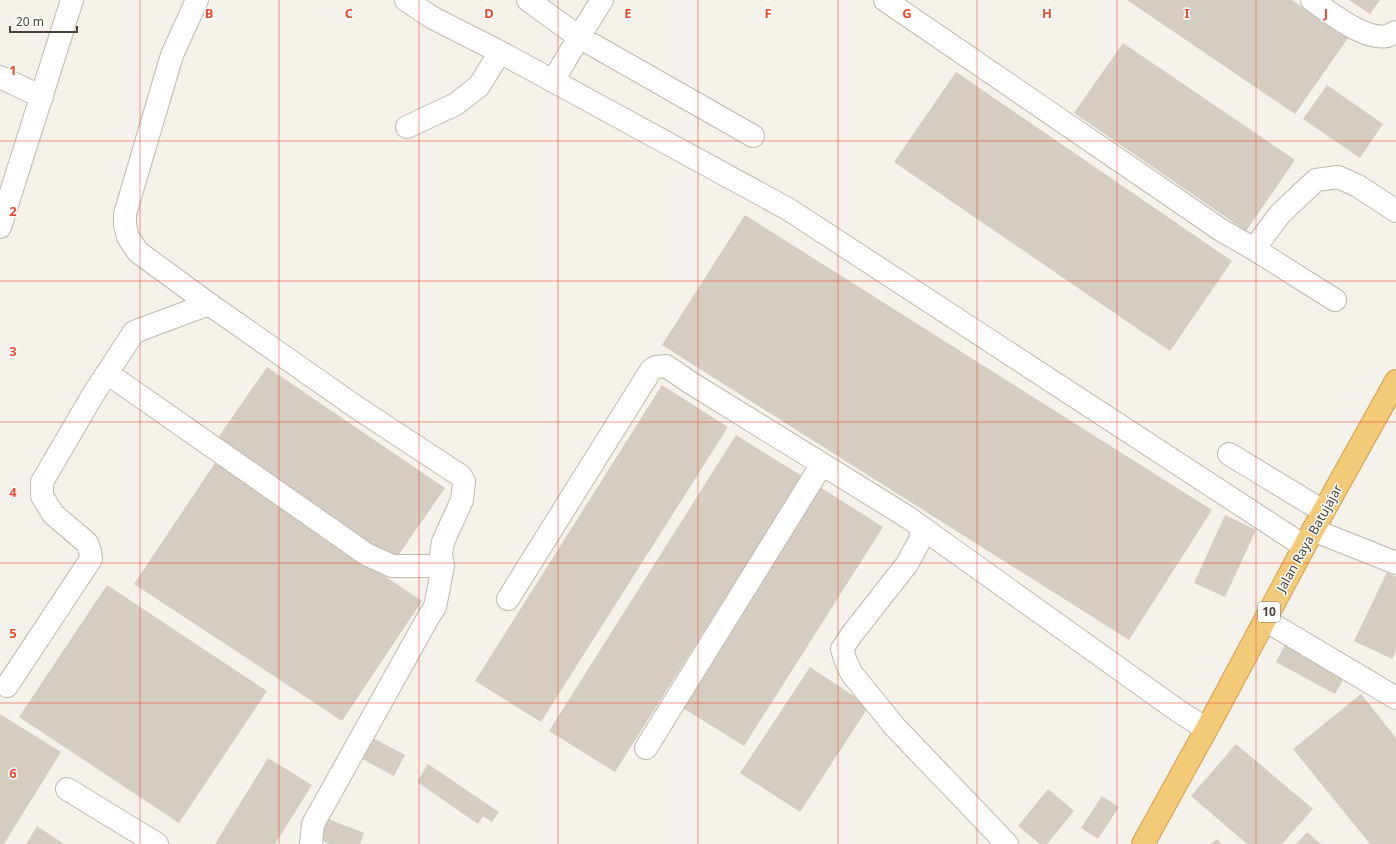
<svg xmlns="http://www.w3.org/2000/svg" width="1396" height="844" viewBox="0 0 1396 844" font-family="'Noto Sans',sans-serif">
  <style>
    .building { fill: #d5cdc1 }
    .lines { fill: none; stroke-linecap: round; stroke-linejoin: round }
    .minor-casing { stroke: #bfb9ae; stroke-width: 24 }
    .highway-casing { stroke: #d29f47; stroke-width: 24 }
    .minor { stroke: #fff; stroke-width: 22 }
    .highway { stroke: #f3ca77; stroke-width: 22 }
    .grid { fill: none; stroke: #ea492c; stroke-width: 1; stroke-opacity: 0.55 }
    .labels { text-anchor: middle; stroke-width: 3; stroke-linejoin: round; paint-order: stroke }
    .shield { fill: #fff; stroke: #7f7b74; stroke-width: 1 }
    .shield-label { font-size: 12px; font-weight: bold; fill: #484239 }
    .street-label { font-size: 13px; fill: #484239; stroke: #fff }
    .grid-label { font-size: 13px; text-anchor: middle; font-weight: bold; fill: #ea492c; stroke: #fff; stroke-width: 3; stroke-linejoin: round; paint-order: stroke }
  </style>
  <rect width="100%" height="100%" fill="#f4f2eb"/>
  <!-- building -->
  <path class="building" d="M 1127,0 L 1292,0 L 1348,38 L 1295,114 Z
    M 1349,0 L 1380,0 L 1370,14 Z
    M 1123,43 L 1295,160 L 1246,231 L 1074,113 Z
    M 956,72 L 1232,261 L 1170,351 L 894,162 Z
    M 1327,85 L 1383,124 L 1360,158 L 1303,119 Z
    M 745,215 L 1212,510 L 1129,640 L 662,345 Z
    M 267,367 L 445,488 L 395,560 L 217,439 Z
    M 662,385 L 728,427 L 541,722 L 475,681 Z
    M 736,435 L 802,476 L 615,772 L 549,731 Z
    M 215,463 L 422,601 L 342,721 L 134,584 Z
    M 817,485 L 883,527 L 744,746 L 678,705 Z
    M 1225,515 L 1256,530 L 1225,597 L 1194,583 Z
    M 1387,572 L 1396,577 L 1396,651 L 1392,659 L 1354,641 Z
    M 107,585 L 267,691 L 179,823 L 19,717 Z
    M 1287,641 L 1347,673 L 1335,694 L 1276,662 Z
    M 810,667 L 869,706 L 800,812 L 740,773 Z
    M 1361,694 L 1396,738 L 1396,844 L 1370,844 L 1293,749 Z
    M 0,714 L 61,752 L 4,844 L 0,844 Z
    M 371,737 L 405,755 L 394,776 L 360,758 Z
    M 1236,744 L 1313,809 L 1282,844 L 1247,844 L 1191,796 Z
    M 268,758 L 312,785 L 275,844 L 215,844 Z
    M 428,764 L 499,812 L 492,822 L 483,816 L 478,824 L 417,782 Z
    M 1048,789 L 1074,811 L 1047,844 L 1040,844 L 1018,826 Z
    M 1102,796 L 1119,807 L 1098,839 L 1081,828 Z
    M 328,819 L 364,833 L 360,844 L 330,844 L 320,840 Z
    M 37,826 L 64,844 L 26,844 Z
    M 1307,832 L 1321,844 L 1296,844 Z
    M 1217,839 L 1222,844 L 1211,844 Z"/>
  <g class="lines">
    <!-- minor casing -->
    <g class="minor-casing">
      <path id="minor" d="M 197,0 L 172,55 L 125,214 L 125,225 L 128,237 L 138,252 L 209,304 L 356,407 L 461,476 L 464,482 L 462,500 L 443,542 L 441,554 L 443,566 L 437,597 L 435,607 L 429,616 L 313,824 L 311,844
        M 406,0 L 433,18 L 500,52 L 788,209 L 1304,546
        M 528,0 L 579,37 L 602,0
        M 885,0 L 1221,230 L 1254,249 L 1280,214 L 1316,180 L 1338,177 L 1358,186 L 1396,211
        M 1312,0 C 1329,12 1365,41 1387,36 C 1390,35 1393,33 1396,32
        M 0,77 L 42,97
        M 553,81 L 579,37 L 753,136
        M 407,127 L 456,104 L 479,86 L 500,52
        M 0,227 L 72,0
        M 1254,249 L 1335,300
        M 107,373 L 366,554 L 392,566 L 443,566
        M 1229,454 L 1323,511
        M 921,527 L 1174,708 L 1206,729
        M 1313,530 L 1396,563
        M 508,599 L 651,370 L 656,367 L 666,366 L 691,383 L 909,518 L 921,527 L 921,533 L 920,540 L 907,564 L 852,634 L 842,649 L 846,662 L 852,674 L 895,727 L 1007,844
        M 1265,620 L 1396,698
        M 7,686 L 91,559 L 90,551 L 87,543 L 53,514 L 42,496 L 42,482 L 94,393 L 134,332 L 209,304
        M 646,748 L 822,464
        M 67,789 L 157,844"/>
    </g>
    <!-- highway casing -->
    <g class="highway-casing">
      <path id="highway" d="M 1143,844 L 1217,710 L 1313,530 L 1396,381"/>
    </g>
    <!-- minor -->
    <use href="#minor" class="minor"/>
    <!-- highway -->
    <use href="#highway" class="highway"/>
  </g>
  <!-- grid -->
  <path class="grid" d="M 140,0 L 140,844M 279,0 L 279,844M 419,0 L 419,844M 558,0 L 558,844M 698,0 L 698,844M 838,0 L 838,844M 977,0 L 977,844M 1117,0 L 1117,844M 1256,0 L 1256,844M 0,141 L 1396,141M 0,281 L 1396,281M 0,422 L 1396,422M 0,563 L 1396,563M 0,703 L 1396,703"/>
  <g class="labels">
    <!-- shield labels -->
    <rect class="shield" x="1258" y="602" width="22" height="20" rx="3"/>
    <g class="shield-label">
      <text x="1269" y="616">10</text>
    </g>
    <!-- street labels -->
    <g class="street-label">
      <text transform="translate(1309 538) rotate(-61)" y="5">Jalan Raya Batujajar</text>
    </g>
  </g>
  <g class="grid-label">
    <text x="209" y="18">B</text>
    <text x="349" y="18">C</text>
    <text x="489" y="18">D</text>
    <text x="628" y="18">E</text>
    <text x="768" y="18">F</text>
    <text x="907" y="18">G</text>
    <text x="1047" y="18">H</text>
    <text x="1187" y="18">I</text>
    <text x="1326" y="18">J</text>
    <text x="13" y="75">1</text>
    <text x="13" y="216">2</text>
    <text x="13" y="356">3</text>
    <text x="13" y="497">4</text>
    <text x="13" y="638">5</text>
    <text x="13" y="778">6</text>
  </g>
  <!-- scale -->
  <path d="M10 26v6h67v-6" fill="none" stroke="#484239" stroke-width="2"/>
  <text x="16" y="26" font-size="12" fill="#484239" stroke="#ffffff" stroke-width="3" paint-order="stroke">20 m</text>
</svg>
